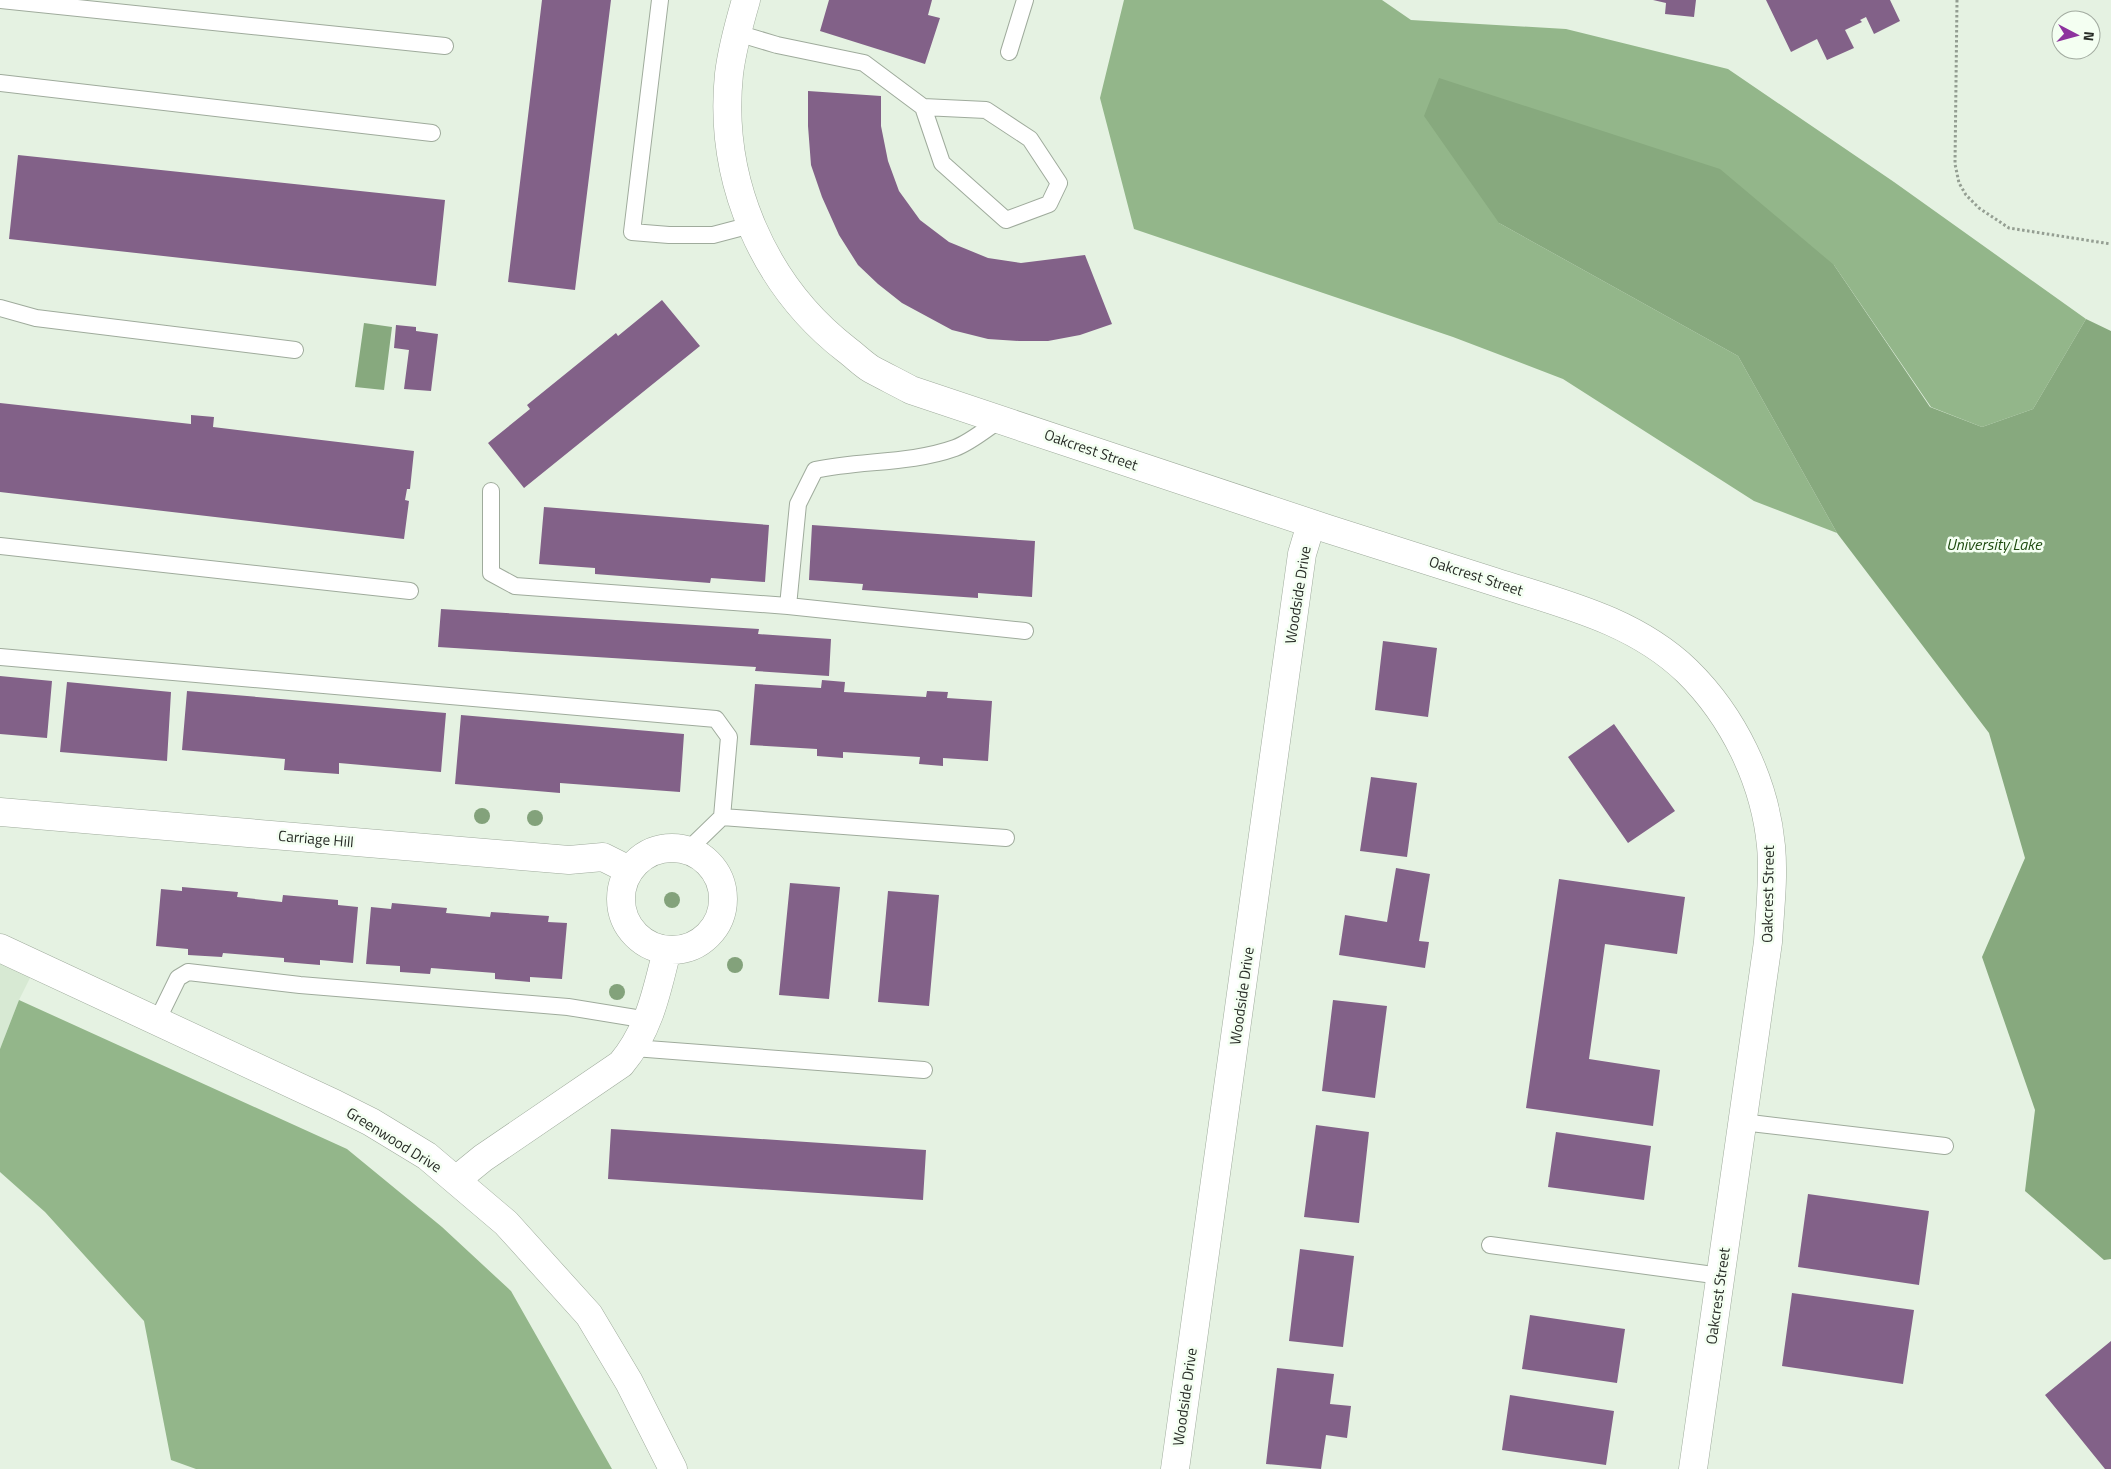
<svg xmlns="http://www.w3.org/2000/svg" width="2111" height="1469" viewBox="0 0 2111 1469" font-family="'Titillium Web',sans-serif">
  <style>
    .built { fill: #d7e9d3 }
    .forest { fill: #93b68a }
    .water { fill: #87a97e }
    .building { fill: #826188 }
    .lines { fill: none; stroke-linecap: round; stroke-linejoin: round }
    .lane-casing { stroke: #9fab9c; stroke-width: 18 }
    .street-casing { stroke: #9fab9c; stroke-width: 29 }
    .path { stroke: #949e92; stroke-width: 3; stroke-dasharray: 2.5 2.5; stroke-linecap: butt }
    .lane { stroke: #fff; stroke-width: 16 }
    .street { stroke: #fff; stroke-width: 28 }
    .tree { fill: #83a27b }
    .labels { text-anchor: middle; stroke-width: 5; stroke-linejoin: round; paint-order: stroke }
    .street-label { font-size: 15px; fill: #272c26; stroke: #f4fff2 }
    .water-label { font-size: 16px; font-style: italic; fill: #1e4b0f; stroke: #f4fff2 }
  </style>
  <rect width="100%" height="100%" fill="#e5f2e2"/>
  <!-- built -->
  <path class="built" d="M 0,948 L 37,964 L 19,1000 L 0,1049 Z"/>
  <!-- forest -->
  <path class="forest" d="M 1124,0 L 1382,0 L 1411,20 L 1566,29 L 1728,69 L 1894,182 L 2086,319 L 2033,409 L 1982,427 L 1931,407 L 1834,265 L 1499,223 L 1738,356 L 1837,533 L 1754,501 L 1563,379 L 1453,337 L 1134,229 L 1100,98 Z
    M 19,1000 L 347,1149 L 442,1227 L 511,1291 L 612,1469 L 196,1469 L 171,1460 L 144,1321 L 45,1212 L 0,1172 L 0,1049 Z"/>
  <!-- water -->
  <path class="water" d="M 1439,78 L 1720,169 L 1834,265 L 1930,407 L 1982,427 L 2033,409 L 2086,319 L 2111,331 L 2111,1259 L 2104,1260 L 2025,1191 L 2035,1110 L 1982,957 L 2025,858 L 1989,733 L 1837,533 L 1738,356 L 1499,223 L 1424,116 Z
    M 364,323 L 392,327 L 384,390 L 355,387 Z"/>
  <!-- building -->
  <path class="building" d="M 542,0 L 611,0 L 575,290 L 508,282 Z
    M 829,0 L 932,0 L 928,15 L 940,18 L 925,64 L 820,31 Z
    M 1653,0 L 1696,0 L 1694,17 L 1665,14 L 1666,3 Z
    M 1766,0 L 1890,0 L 1900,21 L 1874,34 L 1866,17 L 1860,20 L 1862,22 L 1845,30 L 1854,48 L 1827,60 L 1817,39 L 1791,52 Z
    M 808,91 L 881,96 L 881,126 L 888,161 L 899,191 L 920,220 L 949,242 L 988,258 L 1021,263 L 1085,255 L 1112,324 L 1080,335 L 1048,341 L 1019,341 L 988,339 L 952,330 L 902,303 L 878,284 L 858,265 L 839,235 L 822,197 L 811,165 L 808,126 Z
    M 18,155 L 445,200 L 436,286 L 9,239 Z
    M 662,300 L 700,346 L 524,488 L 488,443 L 530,409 L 527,405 L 616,333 L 618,336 Z
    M 396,325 L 416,327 L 416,331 L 438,334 L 431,391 L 404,389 L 409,350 L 394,348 Z
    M 0,403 L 191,424 L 191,415 L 214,417 L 213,427 L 414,451 L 410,489 L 407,489 L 405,500 L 409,501 L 404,539 L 0,492 Z
    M 544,507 L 769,525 L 765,582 L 711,578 L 710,583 L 595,574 L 595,568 L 539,564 Z
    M 812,525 L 1035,541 L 1032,597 L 978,593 L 978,598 L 862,590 L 863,584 L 809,580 Z
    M 441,609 L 759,629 L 758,634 L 831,639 L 829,676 L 755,671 L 756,667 L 438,647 Z
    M 1383,641 L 1437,648 L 1428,717 L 1375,710 Z
    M 0,676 L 52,681 L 47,738 L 0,734 Z
    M 822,680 L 845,682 L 844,692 L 926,697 L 927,691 L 948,692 L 947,698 L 992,701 L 988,761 L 943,758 L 943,766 L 919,764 L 920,757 L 843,752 L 843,758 L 817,756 L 817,749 L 750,745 L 755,684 L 821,688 Z
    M 67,682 L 171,692 L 167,761 L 60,752 Z
    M 187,691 L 446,713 L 441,772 L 339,763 L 339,774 L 284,770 L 285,759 L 182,750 Z
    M 461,715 L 684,734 L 680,792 L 560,783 L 560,793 L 455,784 Z
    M 1614,724 L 1675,811 L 1628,843 L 1568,757 Z
    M 1371,777 L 1417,783 L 1407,857 L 1360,851 Z
    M 1396,868 L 1430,874 L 1419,941 L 1429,942 L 1425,968 L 1339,955 L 1345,915 L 1387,922 Z
    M 1559,879 L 1685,897 L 1677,954 L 1605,944 L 1589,1059 L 1660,1070 L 1653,1126 L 1526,1108 Z
    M 790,883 L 840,887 L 829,999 L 779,995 Z
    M 182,887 L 238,892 L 237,897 L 282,902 L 283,895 L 338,900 L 338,905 L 358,907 L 353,963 L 320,960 L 320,965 L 284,962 L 284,958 L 223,953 L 222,957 L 188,955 L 188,949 L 156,946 L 161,889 L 182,891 Z
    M 888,891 L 939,895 L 929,1006 L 878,1002 Z
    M 392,903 L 447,908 L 446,913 L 490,917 L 491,912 L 549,916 L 548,922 L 567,923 L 562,979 L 530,977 L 530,982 L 495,979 L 495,973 L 431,968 L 430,974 L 400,972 L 400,966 L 366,964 L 371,907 L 391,909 Z
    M 1333,1000 L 1387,1006 L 1375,1098 L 1322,1091 Z
    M 1316,1125 L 1369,1132 L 1359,1223 L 1304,1217 Z
    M 611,1129 L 926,1150 L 923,1200 L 608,1179 Z
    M 1556,1132 L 1651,1146 L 1644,1200 L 1548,1187 Z
    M 1808,1194 L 1929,1211 L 1919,1285 L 1798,1267 Z
    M 1300,1249 L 1354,1256 L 1343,1347 L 1289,1341 Z
    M 1792,1293 L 1914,1310 L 1903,1384 L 1782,1366 Z
    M 1530,1315 L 1625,1329 L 1617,1383 L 1522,1369 Z
    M 2111,1341 L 2111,1469 L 2105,1469 L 2045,1395 Z
    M 1277,1368 L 1334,1374 L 1330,1404 L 1351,1406 L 1347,1438 L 1326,1435 L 1321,1469 L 1266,1464 Z
    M 1510,1395 L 1614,1411 L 1606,1465 L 1502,1450 Z"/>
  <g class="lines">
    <!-- lane casing -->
    <g class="lane-casing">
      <path id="lane" d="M 0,0 L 445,46
        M 660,0 L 632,232 L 669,235 L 713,235 L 751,225
        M 737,33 L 777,45 L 864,63 L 923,107 L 942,163 L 1006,220 L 1049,204 L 1059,183 L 1030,139 L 986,110 L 923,107
        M 1009,52 L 1025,0
        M 0,83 L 432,133
        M 0,308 L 36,318 L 295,350
        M 491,491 L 491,573 L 515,586 L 788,606 L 1025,631
        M 0,546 L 410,591
        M 788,606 L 798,504 L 815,470 C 861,460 910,464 955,448 C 971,442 986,429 1001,419
        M 0,657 L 716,719 L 729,737 L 722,817
        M 688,850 L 722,817 L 1006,838
        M 157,1021 L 178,978 L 188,972 L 300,985 L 568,1007 L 648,1020
        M 634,1048 L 924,1070
        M 1742,1122 L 1945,1146
        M 1490,1245 L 1721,1276"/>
    </g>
    <!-- street casing -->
    <g class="street-casing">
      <path id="street" d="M 746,0 C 739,24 732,49 729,74 C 718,180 763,285 847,350 C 855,356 863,364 871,369 C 884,376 898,383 911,390 C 1050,436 1189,484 1328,529 C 1384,547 1439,564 1495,582 C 1563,604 1634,620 1687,671 C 1733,716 1765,781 1771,846 C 1774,877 1770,910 1768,942 L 1693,1469
        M 0,812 L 569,860 L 603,857 L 629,870
        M621 899a51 51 0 1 1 102 0a51 51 0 1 1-102 0Z
        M 0,948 L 335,1104 L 371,1122 L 427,1156 L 506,1223 L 589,1315 L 629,1382 L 673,1469
        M 456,1180 L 483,1158 L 621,1064 C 649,1031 657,991 667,950
        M 1175,1469 L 1302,554 L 1311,524"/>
    </g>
    <!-- path -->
    <path class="path" d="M 1957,0 L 1955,164 L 1959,183 L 1966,195 L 1979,208 L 2009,228 L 2111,244"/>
    <!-- lane -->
    <use href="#lane" class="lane"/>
    <!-- street -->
    <use href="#street" class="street"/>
  </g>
  <!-- trees -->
  <g class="tree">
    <circle cx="482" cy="816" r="8"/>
    <circle cx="535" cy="818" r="8"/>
    <circle cx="672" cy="900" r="8"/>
    <circle cx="735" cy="965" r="8"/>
    <circle cx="617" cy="992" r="8"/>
  </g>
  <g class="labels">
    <!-- street labels -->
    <g class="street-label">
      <text transform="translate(1091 450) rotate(19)" y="5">Oakcrest Street</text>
      <text transform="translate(1476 576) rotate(18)" y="5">Oakcrest Street</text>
      <text transform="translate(1298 595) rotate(-81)" y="5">Woodside Drive</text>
      <text transform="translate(316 839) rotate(5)" y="5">Carriage Hill</text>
      <text transform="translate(1768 894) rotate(-89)" y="5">Oakcrest Street</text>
      <text transform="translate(1242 996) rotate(-82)" y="5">Woodside Drive</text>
      <text transform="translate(394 1140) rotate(32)" y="5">Greenwood Drive</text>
      <text transform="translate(1718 1296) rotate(-82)" y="5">Oakcrest Street</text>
      <text transform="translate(1185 1397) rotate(-82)" y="5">Woodside Drive</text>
    </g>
    <!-- water labels -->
    <g class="water-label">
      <text x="1994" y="550">University Lake</text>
    </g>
  </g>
  <!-- north arrow -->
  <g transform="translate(2076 35) rotate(96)"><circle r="24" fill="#f4fff2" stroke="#a2aba0"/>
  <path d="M0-4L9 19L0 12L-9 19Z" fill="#8d339e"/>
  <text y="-8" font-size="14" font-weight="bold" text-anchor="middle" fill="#272c26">N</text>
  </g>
</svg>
